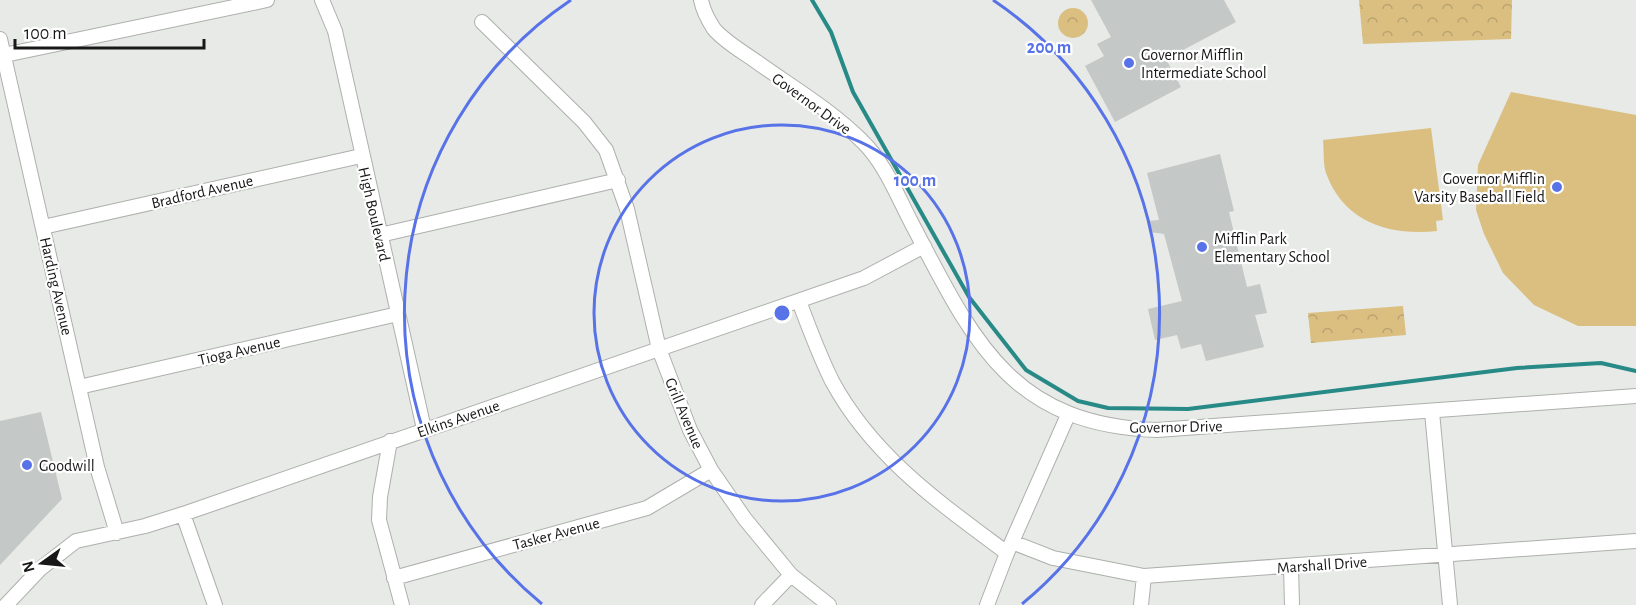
<svg xmlns="http://www.w3.org/2000/svg" width="1636" height="605" viewBox="0 0 1636 605" font-family="'Alegreya Sans',sans-serif">
  <style>
    .park { fill: url(#park-crowns) }
    .pitch { fill: #dabf81 }
    .lines { fill: none; stroke-linecap: round; stroke-linejoin: round }
    .stream { stroke: #288a87; stroke-width: 4 }
    .building { fill: #c4c8c6 }
    .street-casing { stroke: #adb0ac; stroke-width: 16 }
    .street { stroke: #fff; stroke-width: 14 }
    .ring { fill: none; stroke: #5872e8; stroke-width: 3 }
    .poi-dot { fill: #5872e8; stroke: #fff; stroke-width: 2 }
    .labels { text-anchor: middle; stroke-width: 4.5; stroke-linejoin: round; paint-order: stroke }
    .poi-label { font-size: 16px; fill: #171817; stroke: #fff; text-anchor: start }
    .street-label { font-size: 16px; fill: #171817; stroke: #fff }
    .centre { fill: #5872e8; stroke: #fff; stroke-width: 3 }
    .ring-label { font-size: 18px; text-anchor: middle; font-weight: bold; fill: #5872e8; stroke: #fff; stroke-width: 4.5; stroke-linejoin: round; paint-order: stroke }
  </style>
  <defs>
    <pattern id="park-crowns" width="20" height="18" patternUnits="userSpaceOnUse" patternTransform="scale(1.5)"><rect width="20" height="18" fill="#dabf81"/><path d="M2 6a3 3 0 1 1 6 0M12 15a3 3 0 1 1 6 0" fill="none" stroke="#baa36f"/></pattern>
  </defs>
  <rect width="100%" height="100%" fill="#e7eae6"/>
  <!-- park -->
  <path class="park" d="M 1359,0 L 1512,0 L 1511,39 L 1363,44 Z
    M1058 23a15 15 0 1 1 30 0a15 15 0 1 1-30 0Z
    M 1403,306 L 1406,335 L 1311,343 L 1308,313 Z"/>
  <!-- pitch -->
  <path class="pitch" d="M 1511,92 L 1636,115 L 1636,326 L 1578,326 L 1534,305 L 1503,273 L 1484,234 L 1476,210 L 1478,165 Z
    M 1431,128 L 1443,220 L 1436,221 L 1437,231 C 1390,236 1344,223 1326,173 C 1323,164 1324,150 1323,140 Z"/>
  <g class="lines">
    <!-- stream -->
    <path class="stream" d="M 812,0 L 831,32 L 853,92 L 969,297 L 1026,370 L 1078,401 L 1108,408 L 1188,409 L 1517,368 L 1601,363 L 1636,371"/>
  </g>
  <!-- building -->
  <path class="building" d="M 1091,0 L 1224,0 L 1236,22 L 1166,59 L 1181,87 L 1115,122 L 1085,66 L 1104,56 L 1097,44 L 1111,37 Z
    M 1220,154 L 1234,211 L 1229,212 L 1247,287 L 1260,284 L 1267,313 L 1255,315 L 1264,347 L 1206,361 L 1201,344 L 1181,349 L 1177,335 L 1155,340 L 1148,309 L 1182,301 L 1164,234 L 1150,232 L 1148,221 L 1159,220 L 1147,173 Z
    M 41,412 L 62,499 L 0,565 L 0,421 Z"/>
  <g class="lines">
    <!-- street casing -->
    <g class="street-casing">
      <path id="street" d="M 322,0 L 335,31 L 424,429
        M 701,0 C 703,10 708,20 714,29 C 725,42 743,52 757,62 C 792,87 831,110 862,141 C 884,162 897,195 911,222 C 972,338 1009,425 1157,430 L 1636,396
        M 482,22 L 584,122 L 606,150 L 627,209 L 659,349 L 690,430 L 711,470 L 745,519 L 791,575 L 829,605
        M 0,39 L 97,467 L 117,533
        M 0,56 L 267,0
        M 43,227 L 361,156
        M 380,235 L 618,180
        M 799,301 C 809,328 819,355 832,381 C 873,457 940,503 1007,553
        M 79,387 L 398,314
        M 1432,412 L 1450,605
        M 390,441 L 380,497 L 379,520 L 402,605
        M 183,514 L 215,605
        M 1012,542 L 1053,558 L 1144,576 L 1636,541
        M 1291,566 L 1292,605
        M 394,578 L 647,508 L 711,470
        M 6,605 L 40,569 L 76,541 L 145,526 L 183,514 L 864,278 L 924,246
        M 762,605 L 791,575
        M 987,605 L 1007,553 L 1068,415
        M 1141,605 L 1144,576"/>
    </g>
    <!-- street -->
    <use href="#street" class="street"/>
  </g>
  <!-- distance rings -->
  <g class="ring">
    <circle cx="782" cy="313" r="188"/>
    <path d="M542 604A377 377 0 0 1 571 0M993 0A377 377 0 0 1 1022 604"/>
  </g>
  <!-- markers -->
  <g class="poi-dot">
    <circle cx="1129" cy="63" r="6"/>
    <circle cx="1557" cy="187" r="6"/>
    <circle cx="1202" cy="247" r="6"/>
    <circle cx="27" cy="465" r="6"/>
  </g>
  <g class="labels">
    <!-- poi labels -->
    <g class="poi-label">
      <text x="1141" y="60">Governor Mifflin<tspan x="1141" dy="18">Intermediate School</tspan></text>
      <text x="1545" y="184" text-anchor="end">Governor Mifflin<tspan x="1545" dy="18">Varsity Baseball Field</tspan></text>
      <text x="1214" y="244">Mifflin Park<tspan x="1214" dy="18">Elementary School</tspan></text>
      <text x="39" y="471">Goodwill</text>
    </g>
    <!-- street labels -->
    <g class="street-label">
      <text transform="translate(812 103) rotate(36)" y="6">Governor Drive</text>
      <text transform="translate(202 191) rotate(-13)" y="6">Bradford Avenue</text>
      <text transform="translate(375 214) rotate(77)" y="6">High Boulevard</text>
      <text transform="translate(57 286) rotate(77)" y="6">Harding Avenue</text>
      <text transform="translate(239 350) rotate(-13)" y="6">Tioga Avenue</text>
      <text transform="translate(685 413) rotate(67)" y="6">Grill Avenue</text>
      <text transform="translate(458 418) rotate(-19)" y="6">Elkins Avenue</text>
      <text transform="translate(1176 426) rotate(-1)" y="6">Governor Drive</text>
      <text transform="translate(556 533) rotate(-15)" y="6">Tasker Avenue</text>
      <text transform="translate(1322 564) rotate(-4)" y="6">Marshall Drive</text>
    </g>
  </g>
  <circle cx="782" cy="313" r="9" class="centre"/>
  <g class="ring-label">
    <text x="1049" y="53">200 m</text>
    <text x="915" y="186">100 m</text>
  </g>
  <!-- north arrow -->
  <g transform="translate(42 563) rotate(255)" stroke="#ffffff" stroke-width="4.5" paint-order="stroke">
  <path d="M0-4.5L10 22L0 15L-10 22Z" fill="#171817"/>
  <text y="-9" font-size="16" font-weight="bold" text-anchor="middle" fill="#171817">N</text>
  </g>
  <!-- scale -->
  <path d="M15 39v9h189v-9" fill="none" stroke="#171817" stroke-width="3"/>
  <text x="24" y="39" font-size="18" fill="#171817" stroke="#ffffff" stroke-width="4.5" paint-order="stroke">100 m</text>
</svg>
